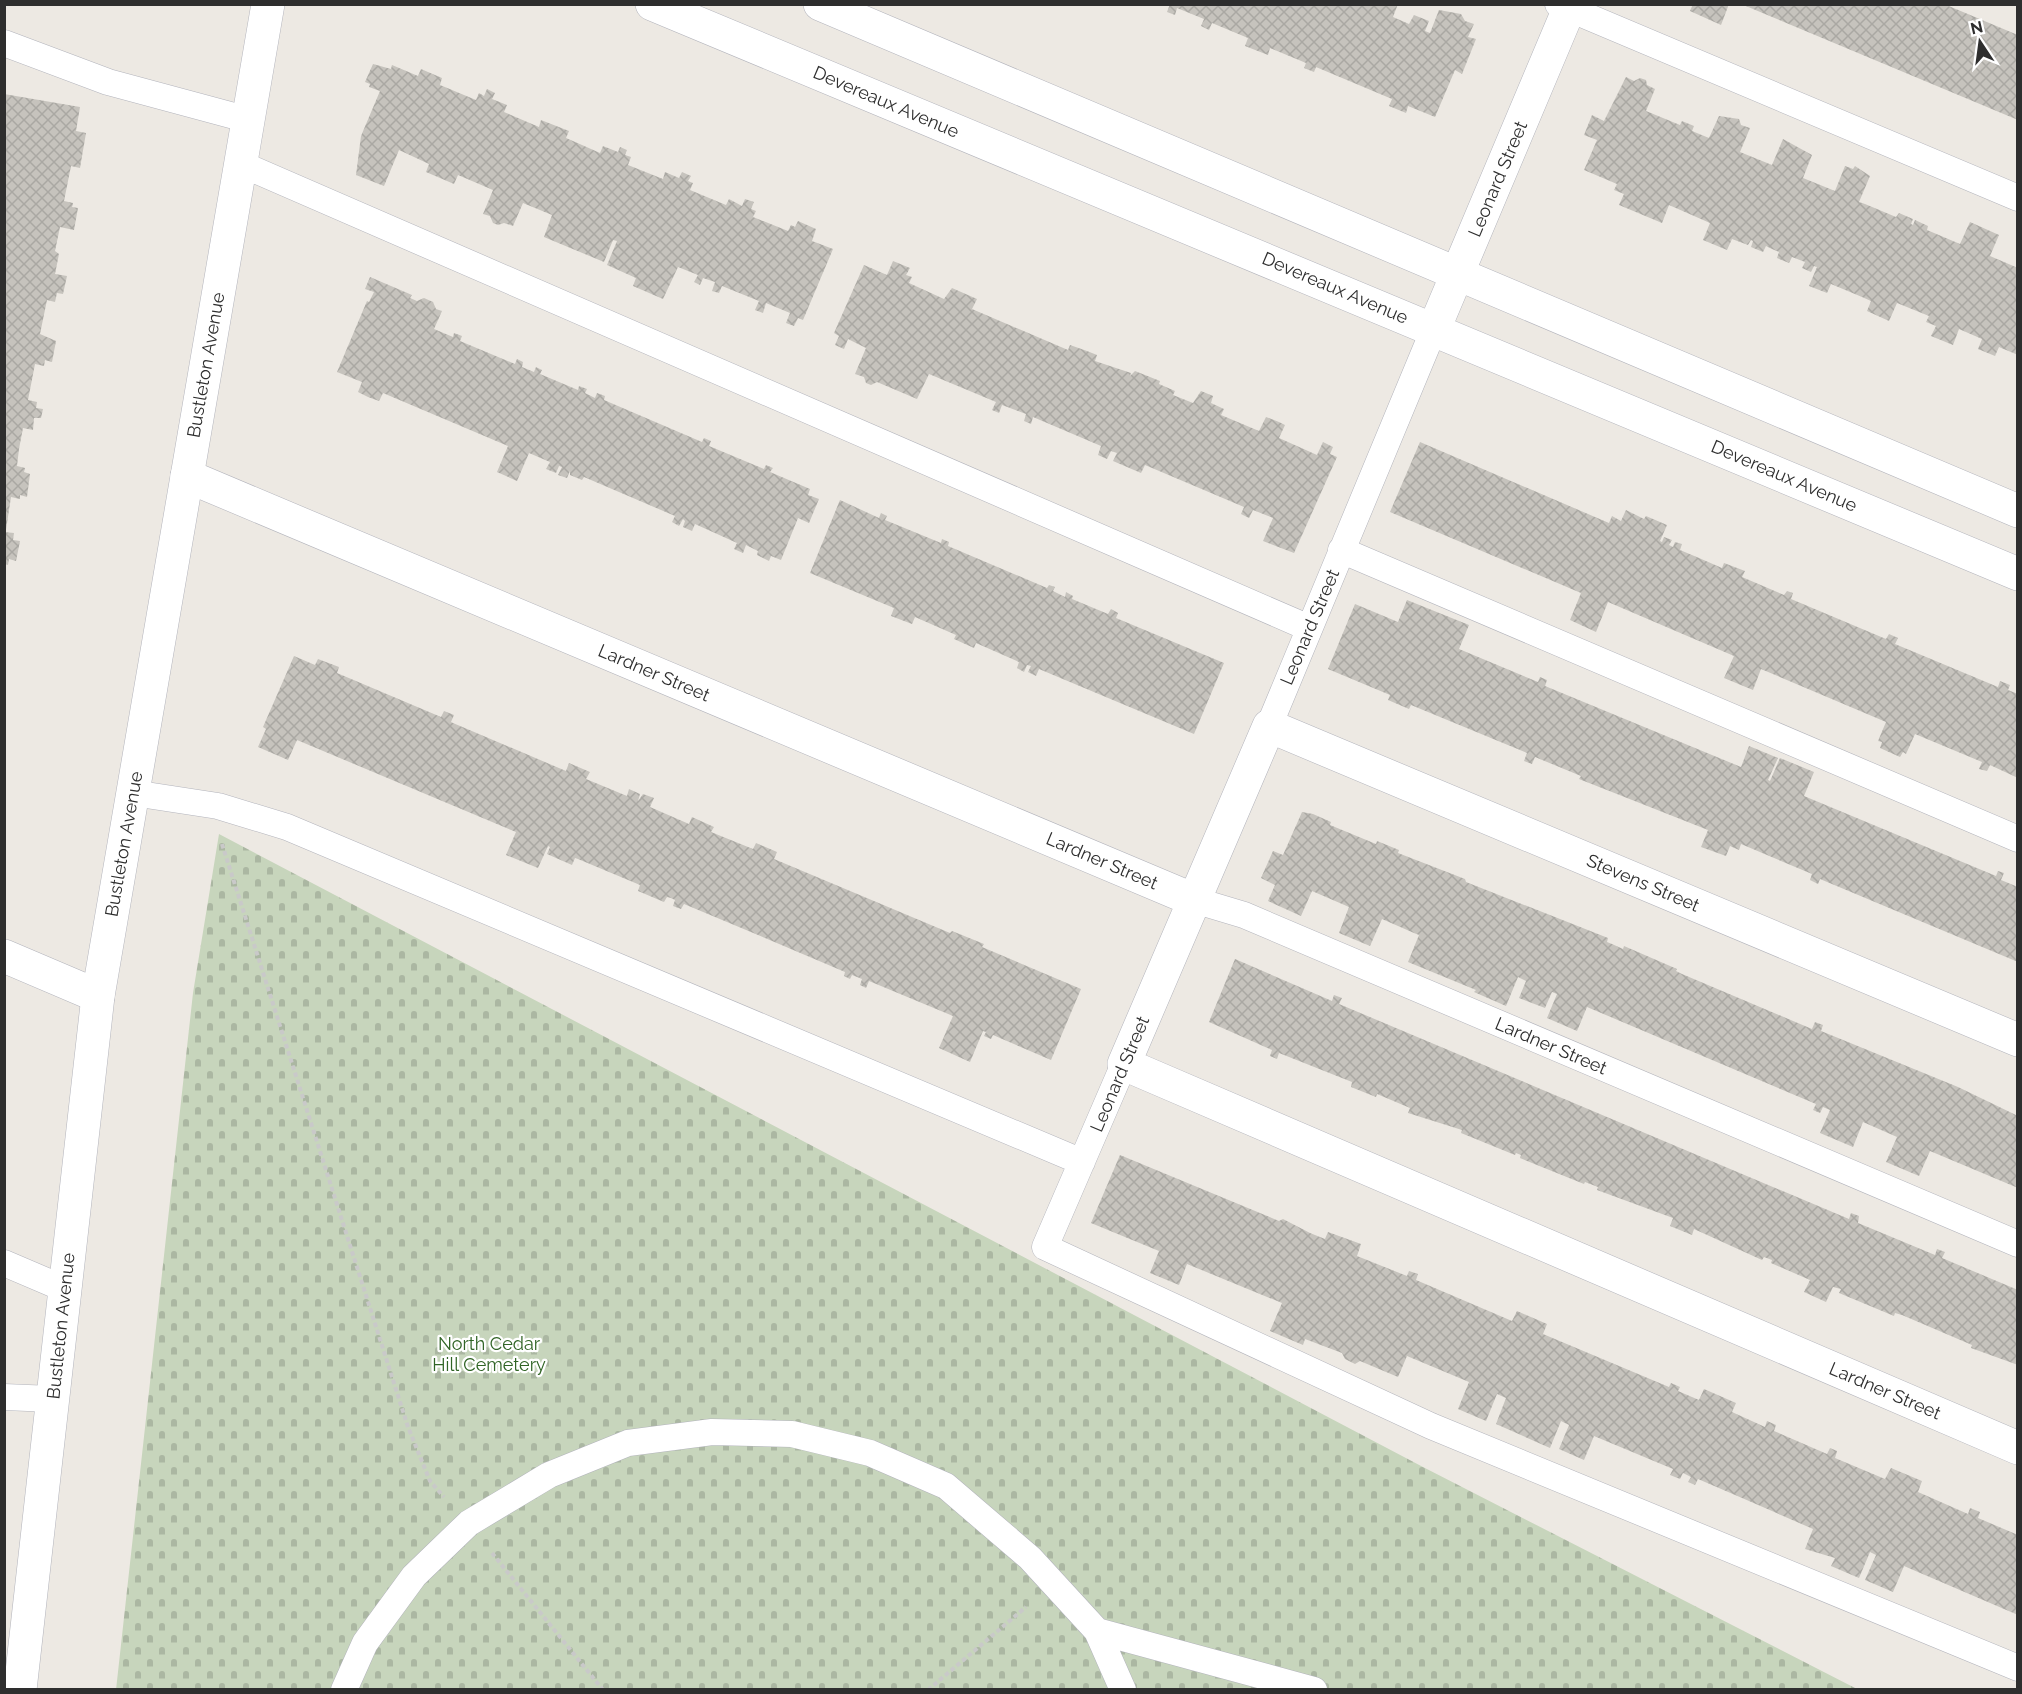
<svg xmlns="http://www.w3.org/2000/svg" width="2022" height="1694" viewBox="0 0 2022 1694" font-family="Raleway,sans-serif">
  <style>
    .cemetery { fill: url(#cemetery-stones) }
    .building { fill: url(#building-cross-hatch) }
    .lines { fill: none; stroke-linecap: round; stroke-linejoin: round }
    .lane-casing { stroke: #b3b4bc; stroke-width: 27 }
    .street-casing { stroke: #b3b4bc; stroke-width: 34 }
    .secondary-casing { stroke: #b3b4bc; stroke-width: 34 }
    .path { stroke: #c9c9c9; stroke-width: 4; stroke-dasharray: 4.5 3; stroke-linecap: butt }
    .lane { stroke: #fff; stroke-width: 26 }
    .street { stroke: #fff; stroke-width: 33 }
    .secondary { stroke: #fff; stroke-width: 33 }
    .labels { text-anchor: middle; stroke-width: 4.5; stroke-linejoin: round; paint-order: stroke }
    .street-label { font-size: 18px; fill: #2e2e2e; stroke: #fff }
    .park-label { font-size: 18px; fill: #306425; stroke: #fff }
  </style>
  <defs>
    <pattern id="cemetery-stones" width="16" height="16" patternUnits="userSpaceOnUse" patternTransform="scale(1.5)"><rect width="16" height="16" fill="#c7d5bc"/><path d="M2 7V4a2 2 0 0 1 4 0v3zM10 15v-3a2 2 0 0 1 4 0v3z" fill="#abb7a2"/></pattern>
    <pattern id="building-cross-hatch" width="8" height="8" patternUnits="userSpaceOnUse" patternTransform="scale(1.5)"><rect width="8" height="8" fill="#c6c3bd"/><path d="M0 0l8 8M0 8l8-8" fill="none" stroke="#aaa8a3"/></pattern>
  </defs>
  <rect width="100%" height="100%" fill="#ede9e3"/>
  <!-- cemetery -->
  <path class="cemetery" d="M 219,834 L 1423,1467 L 1857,1689 L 116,1690 L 193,993 Z"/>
  <!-- building -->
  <path class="building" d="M 1170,4 L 1398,4 L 1393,17 L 1409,24 L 1414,15 L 1429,21 L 1425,31 L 1430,33 L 1439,10 L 1461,14 L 1465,21 L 1474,24 L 1468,37 L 1476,39 L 1462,74 L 1455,70 L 1435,117 L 1408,106 L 1406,113 L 1389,106 L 1392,99 L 1316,67 L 1314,72 L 1304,68 L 1306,63 L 1270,48 L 1268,55 L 1245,46 L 1248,38 L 1212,23 L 1209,30 L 1201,26 L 1204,19 L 1177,8 L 1175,15 L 1167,12 Z
    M 1693,4 L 1729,4 L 1721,25 L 1690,11 Z
    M 1741,4 L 1944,4 L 2013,33 L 2018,35 L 2018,120 Z
    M 373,64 L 391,69 L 392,65 L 418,76 L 421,69 L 442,78 L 440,85 L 476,100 L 479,93 L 484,96 L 487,89 L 495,93 L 492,99 L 507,105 L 504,112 L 539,127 L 541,120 L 569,131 L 566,138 L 582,145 L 600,153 L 603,146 L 618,152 L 620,147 L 627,150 L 625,155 L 631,157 L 628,165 L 663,179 L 665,172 L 679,178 L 682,172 L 691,176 L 688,181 L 693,183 L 690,190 L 726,205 L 729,199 L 742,206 L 745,199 L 754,202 L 751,209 L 756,211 L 753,217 L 788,231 L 791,225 L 795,227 L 798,221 L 816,229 L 812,241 L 833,249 L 803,320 L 798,318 L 794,326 L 786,323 L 790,313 L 766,303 L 763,313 L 755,310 L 759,301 L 722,286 L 719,293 L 712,291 L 715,282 L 703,278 L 700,285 L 694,282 L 698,275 L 678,267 L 663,299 L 633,286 L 636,278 L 607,265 L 617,241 L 613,240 L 604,262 L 544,237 L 552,215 L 523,203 L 513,226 L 504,223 L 498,225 L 493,223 L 490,216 L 483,214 L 493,190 L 458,175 L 454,184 L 426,172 L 429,164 L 399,150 L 384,186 L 356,175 L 361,136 L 380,91 L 369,87 L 370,84 L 365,82 Z
    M 1626,77 L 1634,81 L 1640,78 L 1646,80 L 1647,85 L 1655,89 L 1646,111 L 1680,125 L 1682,121 L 1694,126 L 1692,131 L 1709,138 L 1719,116 L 1739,119 L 1741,125 L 1750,128 L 1740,152 L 1772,165 L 1783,139 L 1812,155 L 1803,178 L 1835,191 L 1845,166 L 1853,169 L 1855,166 L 1870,176 L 1859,202 L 1865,204 L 1896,217 L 1899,213 L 1913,219 L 1911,224 L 1913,225 L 1915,220 L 1928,226 L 1927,230 L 1960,244 L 1970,222 L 1999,235 L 1990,256 L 2018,268 L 2018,355 L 1999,347 L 1995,356 L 1978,349 L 1982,339 L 1959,329 L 1953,345 L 1931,336 L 1936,326 L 1926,322 L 1929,316 L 1897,303 L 1889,321 L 1867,311 L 1871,301 L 1862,297 L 1831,284 L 1827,293 L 1809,286 L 1817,267 L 1814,266 L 1811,272 L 1802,268 L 1805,262 L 1792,257 L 1789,263 L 1777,258 L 1779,252 L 1772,249 L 1766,246 L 1763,252 L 1751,247 L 1753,241 L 1751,240 L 1748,245 L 1732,239 L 1727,250 L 1703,240 L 1710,223 L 1669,205 L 1662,223 L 1619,205 L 1624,194 L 1614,190 L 1617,184 L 1584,170 L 1597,140 L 1584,135 L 1592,115 L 1604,121 Z
    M 4,94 L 80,107 L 76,131 L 86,133 L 80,168 L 71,166 L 64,201 L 73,203 L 72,207 L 78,208 L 74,230 L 60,227 L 55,251 L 59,254 L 55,274 L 67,276 L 63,294 L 57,293 L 55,302 L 47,300 L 40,334 L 56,341 L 52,362 L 45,360 L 44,366 L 35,364 L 28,400 L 37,402 L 36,408 L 43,409 L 41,418 L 34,418 L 33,430 L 23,428 L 19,449 L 17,466 L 25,468 L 24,472 L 30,474 L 27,497 L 20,495 L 20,499 L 11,497 L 6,530 Z
    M 893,261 L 910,268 L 906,275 L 912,277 L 909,283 L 944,299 L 952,288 L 977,299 L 972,309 L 1068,350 L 1070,345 L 1087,351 L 1097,355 L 1095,361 L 1131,373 L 1130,376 L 1135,371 L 1160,381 L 1159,384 L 1175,391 L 1173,395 L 1193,403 L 1201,391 L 1213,396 L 1211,403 L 1224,409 L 1221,415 L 1259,431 L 1266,417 L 1279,422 L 1285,425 L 1279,438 L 1317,455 L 1323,442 L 1333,447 L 1330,454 L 1337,457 L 1294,553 L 1263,541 L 1273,518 L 1253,510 L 1249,518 L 1241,514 L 1244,507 L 1145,465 L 1141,473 L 1113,461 L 1117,453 L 1111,451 L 1107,459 L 1098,455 L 1101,446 L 1033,417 L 1031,424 L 1024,421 L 1026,414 L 1002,405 L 999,413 L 992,410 L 996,402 L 929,374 L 917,399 L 877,382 L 871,385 L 866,383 L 864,377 L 855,374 L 866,348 L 848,339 L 844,349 L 835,345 L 839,336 L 834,333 L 864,265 L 887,275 Z
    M 370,277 L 412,295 L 410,298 L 417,301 L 424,298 L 433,302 L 436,309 L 442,311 L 434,329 L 453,337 L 454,333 L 462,336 L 460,341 L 515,364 L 517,359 L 523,362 L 522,367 L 534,372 L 536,367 L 542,370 L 540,374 L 578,390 L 579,386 L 587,389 L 585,393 L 595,398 L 597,393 L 605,396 L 604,400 L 702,442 L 704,438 L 711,441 L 709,446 L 764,469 L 766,465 L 773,468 L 770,472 L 810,489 L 808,495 L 819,499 L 809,523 L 798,518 L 781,560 L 771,556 L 769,561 L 757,555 L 758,551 L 746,545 L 743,553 L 734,549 L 737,543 L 695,524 L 692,531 L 683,527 L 685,521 L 683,519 L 679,526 L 672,522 L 675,516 L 584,477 L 582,480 L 570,475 L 570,471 L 567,478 L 558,475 L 562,467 L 559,466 L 556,473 L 546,469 L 550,462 L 529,453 L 517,481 L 497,472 L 508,446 L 383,393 L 379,401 L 368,397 L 358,392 L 362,382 L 337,372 L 367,301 L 369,302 L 374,292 L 365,289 Z
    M 1420,442 L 1609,523 L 1612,516 L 1621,521 L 1626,510 L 1644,519 L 1646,516 L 1667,525 L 1660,541 L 1662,542 L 1664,537 L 1672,540 L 1669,545 L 1673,547 L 1675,542 L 1682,544 L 1680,550 L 1699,558 L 1722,568 L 1724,563 L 1745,571 L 1742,577 L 1784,595 L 1787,591 L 1793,593 L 1791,599 L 1886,639 L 1889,634 L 1898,638 L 1895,644 L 1998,687 L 2000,681 L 2010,685 L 2008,690 L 2018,694 L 2018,778 L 1990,765 L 1987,771 L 1979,769 L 1982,762 L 1915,734 L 1906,754 L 1903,752 L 1900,757 L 1880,748 L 1882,742 L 1878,741 L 1886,722 L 1761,669 L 1753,690 L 1724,678 L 1734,656 L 1608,602 L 1596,632 L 1570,620 L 1581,593 L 1390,512 Z
    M 840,500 L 879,518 L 881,513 L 887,516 L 885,520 L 941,543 L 942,539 L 949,542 L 948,546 L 1047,588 L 1049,585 L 1055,587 L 1053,591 L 1065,597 L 1066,592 L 1073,596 L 1072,599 L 1108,614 L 1111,609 L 1118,613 L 1116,618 L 1224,663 L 1194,734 L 1039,669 L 1036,676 L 1028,672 L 1031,666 L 1027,665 L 1024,672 L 1017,668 L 1019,662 L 976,643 L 974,648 L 954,639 L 956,635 L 915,617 L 912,624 L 891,616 L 894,608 L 810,573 Z
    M 4,532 L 14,533 L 13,540 L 20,541 L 16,561 L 9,559 L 8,565 L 4,564 Z
    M 1407,600 L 1469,625 L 1459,649 L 1538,682 L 1540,677 L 1547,680 L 1545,686 L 1741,767 L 1749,746 L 1778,758 L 1768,780 L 1770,781 L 1780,758 L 1814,772 L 1804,796 L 1996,876 L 1998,871 L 2004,873 L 2001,880 L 2018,887 L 2018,962 L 1820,879 L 1818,884 L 1810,880 L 1812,874 L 1741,844 L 1739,850 L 1730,846 L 1726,856 L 1701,847 L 1708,830 L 1579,779 L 1581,776 L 1535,757 L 1532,764 L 1524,761 L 1527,753 L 1411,705 L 1409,709 L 1388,700 L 1390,695 L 1328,669 L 1355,604 L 1398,622 Z
    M 294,656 L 315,665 L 318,659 L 339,667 L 337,673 L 441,717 L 444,711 L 454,715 L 451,722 L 453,723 L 566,771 L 569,763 L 590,772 L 586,779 L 627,796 L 629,789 L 640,794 L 638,801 L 643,794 L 654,798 L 650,807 L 689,824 L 692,817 L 714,827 L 711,832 L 753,849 L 756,843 L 777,852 L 774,859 L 950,933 L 952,931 L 984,944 L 982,947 L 1081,989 L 1051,1060 L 993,1035 L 991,1039 L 984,1036 L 986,1032 L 983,1031 L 970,1062 L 939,1048 L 953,1016 L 869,981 L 866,988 L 860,985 L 862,979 L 852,975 L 850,979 L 844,976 L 845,972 L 765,938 L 684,904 L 681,909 L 673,906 L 675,900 L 671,898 L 667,897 L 664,902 L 638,891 L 640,885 L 578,859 L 575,858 L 572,865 L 547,854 L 550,847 L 548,846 L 538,868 L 506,855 L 516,832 L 297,740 L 288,760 L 258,747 L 266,729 L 263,727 Z
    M 1302,812 L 1313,814 L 1331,822 L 1330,825 L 1376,844 L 1377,841 L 1399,850 L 1398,853 L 1465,879 L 1466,882 L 1608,938 L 1607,942 L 1612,944 L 1623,949 L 1624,946 L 1677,969 L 1676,971 L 1682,974 L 1812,1029 L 1815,1022 L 1823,1025 L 1821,1031 L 1958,1087 L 2018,1116 L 2018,1188 L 1930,1151 L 1919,1176 L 1886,1162 L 1897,1137 L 1863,1122 L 1853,1147 L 1820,1133 L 1830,1110 L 1823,1107 L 1820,1113 L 1813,1110 L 1816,1104 L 1587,1007 L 1577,1031 L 1547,1018 L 1557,994 L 1552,992 L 1545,1008 L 1519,998 L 1526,981 L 1518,977 L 1506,1006 L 1474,992 L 1476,990 L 1408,962 L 1419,935 L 1414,933 L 1382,919 L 1370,946 L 1339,933 L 1349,907 L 1312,891 L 1301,916 L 1268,901 L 1275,885 L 1261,878 L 1273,851 L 1283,855 Z
    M 1235,959 L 1332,1001 L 1334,995 L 1342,998 L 1339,1004 L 1849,1219 L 1851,1213 L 1859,1216 L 1858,1223 L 1935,1255 L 1937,1249 L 1945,1252 L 1942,1258 L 2018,1290 L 2018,1365 L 1971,1348 L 1972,1345 L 1902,1315 L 1895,1313 L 1894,1316 L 1839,1293 L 1841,1289 L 1833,1287 L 1826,1302 L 1804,1292 L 1810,1280 L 1771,1263 L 1772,1260 L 1764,1257 L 1762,1260 L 1694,1229 L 1692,1235 L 1670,1226 L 1673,1218 L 1597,1190 L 1598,1187 L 1585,1182 L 1584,1184 L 1520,1158 L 1521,1155 L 1516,1153 L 1515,1155 L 1461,1133 L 1462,1130 L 1408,1113 L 1410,1108 L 1377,1094 L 1376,1097 L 1351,1087 L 1352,1082 L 1279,1053 L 1277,1059 L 1270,1056 L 1272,1050 L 1209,1022 Z
    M 1120,1155 L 1279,1221 L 1283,1219 L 1310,1233 L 1325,1239 L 1328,1232 L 1361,1244 L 1357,1256 L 1407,1276 L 1409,1271 L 1418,1274 L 1416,1280 L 1512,1321 L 1517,1311 L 1547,1324 L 1543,1334 L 1669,1387 L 1671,1383 L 1680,1387 L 1678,1391 L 1699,1400 L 1704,1389 L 1736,1403 L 1732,1412 L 1765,1427 L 1767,1421 L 1776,1425 L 1774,1431 L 1827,1454 L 1830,1448 L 1837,1451 L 1835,1458 L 1873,1474 L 1885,1479 L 1891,1468 L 1922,1481 L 1918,1492 L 1968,1514 L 1970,1508 L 1980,1512 L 1978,1518 L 2018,1535 L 2018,1615 L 1904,1566 L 1893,1592 L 1865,1580 L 1876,1555 L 1870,1552 L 1859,1578 L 1831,1566 L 1835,1558 L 1805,1549 L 1813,1529 L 1749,1501 L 1698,1479 L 1695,1485 L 1688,1482 L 1691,1477 L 1683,1473 L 1680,1479 L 1670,1475 L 1673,1469 L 1594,1436 L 1584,1460 L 1559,1449 L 1569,1425 L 1561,1421 L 1550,1448 L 1496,1424 L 1506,1398 L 1497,1394 L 1486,1421 L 1458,1409 L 1469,1382 L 1407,1356 L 1398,1377 L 1360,1361 L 1355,1364 L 1345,1359 L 1342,1353 L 1305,1339 L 1303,1345 L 1270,1331 L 1282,1303 L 1187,1264 L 1179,1285 L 1150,1273 L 1159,1251 L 1091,1223 Z"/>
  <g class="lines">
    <!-- lane casing -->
    <g class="lane-casing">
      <path id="lane" d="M 1558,4 L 2018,198
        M 4,43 L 108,82 L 249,120
        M 241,164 L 1309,628
        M 1341,550 L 2018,839
        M 1269,726 L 1434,329
        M 133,793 L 218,806 L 287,827 L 1082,1162
        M 1194,900 L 1244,915 L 2018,1244
        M 1124,1064 L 1045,1247 L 1431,1426 L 2018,1668
        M 4,1263 L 65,1289
        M 4,1397 L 52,1399
        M 1097,1631 L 1314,1690
        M 344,1690 L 365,1643 L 414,1576 L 469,1523 L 549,1475 L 628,1443 L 712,1432 L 792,1434 L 870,1453 L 946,1486 L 1030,1558 L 1097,1631 L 1123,1690"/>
    </g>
    <!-- street casing -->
    <g class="street-casing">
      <path id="street" d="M 1434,329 L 1571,4
        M 187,476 L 1194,900
        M 4,956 L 98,996
        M 2018,1040 L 1269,726 L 1124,1064 L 2018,1448"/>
    </g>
    <!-- secondary casing -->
    <g class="secondary-casing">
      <path id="secondary" d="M 652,4 L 2018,574
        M 820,4 L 2018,511
        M 20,1690 L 98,996 L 268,4"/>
    </g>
    <!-- path -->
    <path class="path" d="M 222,844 L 408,1427 L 430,1481 L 444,1497
      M 492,1553 L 603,1690
      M 928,1690 L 1026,1607"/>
    <!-- lane -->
    <use href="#lane" class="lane"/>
    <!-- street -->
    <use href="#street" class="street"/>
    <!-- secondary -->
    <use href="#secondary" class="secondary"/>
  </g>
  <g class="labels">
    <!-- street labels -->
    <g class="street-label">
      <text transform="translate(886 102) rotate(23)" y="6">Devereaux Avenue</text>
      <text transform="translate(1498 179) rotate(-67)" y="6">Leonard Street</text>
      <text transform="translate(1335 288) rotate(23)" y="6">Devereaux Avenue</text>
      <text transform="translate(206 365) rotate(-80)" y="6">Bustleton Avenue</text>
      <text transform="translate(1784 476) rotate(23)" y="6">Devereaux Avenue</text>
      <text transform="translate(1310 627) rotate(-67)" y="6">Leonard Street</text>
      <text transform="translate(654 673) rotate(23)" y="6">Lardner Street</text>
      <text transform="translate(124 844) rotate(-80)" y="6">Bustleton Avenue</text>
      <text transform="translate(1102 861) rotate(23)" y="6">Lardner Street</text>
      <text transform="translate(1643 883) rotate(23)" y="6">Stevens Street</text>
      <text transform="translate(1551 1046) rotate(23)" y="6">Lardner Street</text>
      <text transform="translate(1120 1074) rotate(-67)" y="6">Leonard Street</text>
      <text transform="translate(61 1326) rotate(-84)" y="6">Bustleton Avenue</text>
      <text transform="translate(1885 1391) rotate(23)" y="6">Lardner Street</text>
    </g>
    <!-- park labels -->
    <g class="park-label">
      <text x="489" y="1350">North Cedar<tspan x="489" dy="21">Hill Cemetery</tspan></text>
    </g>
  </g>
  <!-- border -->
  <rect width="2022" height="1694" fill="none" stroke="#2e2e2e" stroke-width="12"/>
  <!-- north arrow -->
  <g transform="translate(1980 42) rotate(347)" stroke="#ffffff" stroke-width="4.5" paint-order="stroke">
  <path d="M0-4.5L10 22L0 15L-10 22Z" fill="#2e2e2e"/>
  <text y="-9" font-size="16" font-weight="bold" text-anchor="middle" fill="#2e2e2e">N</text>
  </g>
</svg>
